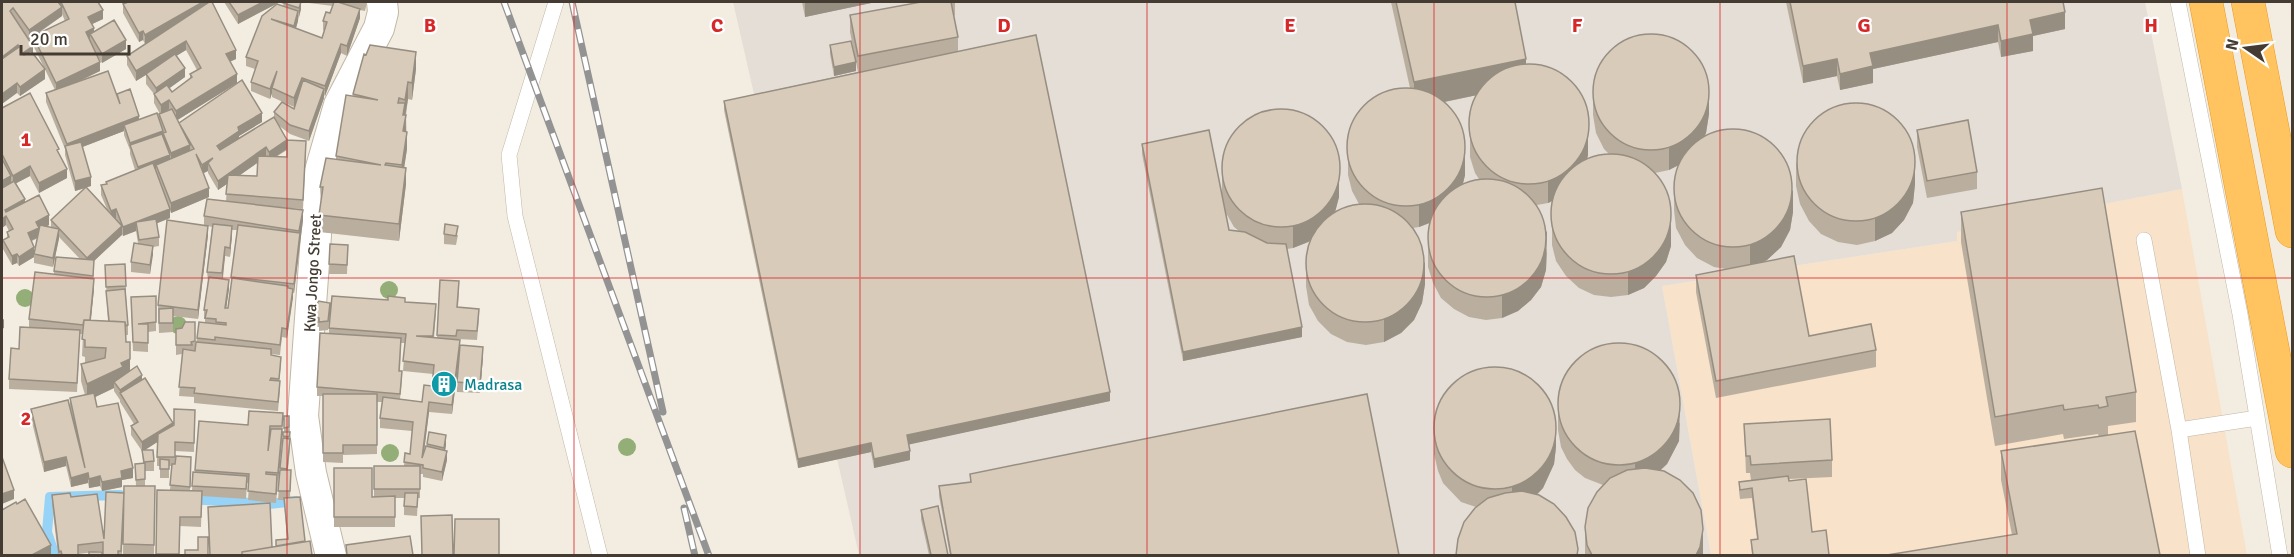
<svg xmlns="http://www.w3.org/2000/svg" width="2294" height="557" viewBox="0 0 2294 557" font-family="Signika,sans-serif">
  <style>
    .commercial { fill: #f8e2c9 }
    .industrial { fill: #e4ded7 }
    .lines { fill: none; stroke-linecap: round; stroke-linejoin: round }
    .stream { stroke: #96d3f7; stroke-width: 10 }
    .lane-casing { stroke: #c1b7a6; stroke-width: 16 }
    .street-casing { stroke: #c1b7a6; stroke-width: 32 }
    .highway-casing { stroke: #ec9a21; stroke-width: 34 }
    .lane { stroke: #fff; stroke-width: 15 }
    .street { stroke: #fff; stroke-width: 30 }
    .highway { stroke: #ffc460; stroke-width: 33 }
    .rail-casing { stroke: #939393; stroke-width: 7 }
    .rail { stroke: #fff; stroke-width: 4.5; stroke-dasharray: 14; stroke-linecap: butt }
    .tree { fill: #94ae77 }
    .wall { fill: #baaf9f; fill-rule: evenodd }
    .shaded-wall { fill: #978e82 }
    .building { fill: #d8cbb9; stroke: #978e82; stroke-width: 1.5 }
    .grid { fill: none; stroke: #d62828; stroke-width: 1.5; stroke-opacity: 0.55 }
    .labels { text-anchor: middle; stroke-width: 4.5; stroke-linejoin: round; paint-order: stroke }
    .street-label { font-size: 16px; fill: #443c32; stroke: #fff }
    .culture-label { font-size: 16px; fill: #0d838f; stroke: #fff; text-anchor: start }
    .grid-label { font-size: 20px; text-anchor: middle; font-weight: bold; fill: #d62828; stroke: #fff; stroke-width: 4.5; stroke-linejoin: round; paint-order: stroke }
  </style>
  <rect width="100%" height="100%" fill="#f3ede1"/>
  <!-- commercial -->
  <path class="commercial" d="M 2182,189 L 2247,555 L 1711,555 L 1662,286 L 1957,241 L 1956,232 Z"/>
  <!-- industrial -->
  <path class="industrial" d="M 733,2 L 2145,2 L 2182,189 L 1957,232 L 1957,241 L 1662,286 L 1711,555 L 859,555 Z"/>
  <g class="lines">
    <!-- stream -->
    <path class="stream" d="M 189,499 L 269,504 L 296,501
      M 55,556 L 47,532 L 50,497 L 120,495"/>
    <!-- lane casing -->
    <g class="lane-casing">
      <path id="lane" d="M 556,2 L 509,155 L 515,216 L 600,556
        M 2178,2 L 2240,314 L 2280,556
        M 2144,240 L 2179,430 L 2257,418
        M 2179,430 L 2198,556"/>
    </g>
    <!-- street casing -->
    <g class="street-casing">
      <path id="street" d="M 331,556 L 311,473 L 303,416 L 316,235 L 316,185 L 339,105 L 379,28 L 383,12 L 382,2"/>
    </g>
    <!-- highway casing -->
    <g class="highway-casing">
      <path id="highway" d="M 2206,2 L 2292,451
        M 2248,2 L 2292,231"/>
    </g>
    <!-- lane -->
    <use href="#lane" class="lane"/>
    <!-- street -->
    <use href="#street" class="street"/>
    <!-- highway -->
    <use href="#highway" class="highway"/>
    <!-- rail casing -->
    <g class="rail-casing">
      <path id="rail" d="M 504,2 L 709,556
        M 572,2 L 663,412
        M 684,508 L 695,556"/>
    </g>
    <!-- rail -->
    <use href="#rail" class="rail"/>
  </g>
  <!-- trees -->
  <g class="tree">
    <circle cx="389" cy="290" r="9"/>
    <circle cx="25" cy="298" r="9"/>
    <circle cx="178" cy="325" r="9"/>
    <circle cx="627" cy="447" r="9"/>
    <circle cx="390" cy="453" r="9"/>
  </g>
  <!-- wall -->
  <path class="wall" d="M 2,2 L 98,2 L 103,19 L 92,24 L 94,32 L 126,49 L 102,63 L 96,54 L 100,71 L 80,81 L 117,98 L 117,94 L 139,120 L 159,118 L 159,114 L 160,114 L 154,103 L 154,94 L 146,84 L 146,75 L 136,81 L 127,65 L 127,56 L 145,44 L 143,40 L 139,42 L 123,13 L 123,4 L 213,2 L 213,4 L 236,59 L 230,62 L 237,83 L 177,120 L 179,124 L 262,122 L 239,136 L 239,138 L 274,118 L 274,112 L 294,109 L 294,107 L 272,97 L 272,93 L 270,99 L 251,91 L 251,82 L 255,69 L 246,66 L 246,57 L 283,6 L 284,2 L 367,2 L 365,11 L 360,10 L 360,18 L 347,56 L 341,53 L 325,96 L 324,95 L 324,98 L 309,141 L 290,134 L 278,125 L 287,140 L 306,151 L 303,209 L 274,207 L 303,220 L 294,293 L 293,293 L 287,338 L 282,337 L 280,355 L 271,354 L 271,356 L 281,366 L 279,381 L 280,390 L 278,411 L 194,403 L 194,397 L 179,396 L 182,354 L 176,355 L 176,329 L 182,328 L 195,322 L 195,351 L 197,338 L 205,322 L 205,319 L 204,319 L 204,310 L 208,281 L 207,272 L 212,227 L 208,226 L 208,235 L 198,319 L 173,316 L 173,332 L 159,333 L 158,305 L 204,225 L 204,216 L 226,202 L 227,184 L 218,190 L 208,173 L 208,171 L 203,173 L 209,197 L 171,213 L 170,211 L 170,218 L 157,223 L 159,237 L 159,246 L 153,247 L 150,274 L 131,272 L 131,262 L 138,243 L 136,231 L 123,236 L 122,234 L 94,261 L 93,279 L 94,289 L 91,320 L 108,321 L 105,265 L 126,286 L 126,295 L 128,325 L 128,335 L 126,335 L 126,342 L 130,371 L 142,379 L 173,426 L 195,410 L 194,452 L 175,451 L 175,464 L 191,457 L 190,491 L 192,491 L 193,472 L 195,472 L 199,421 L 248,425 L 283,422 L 276,503 L 248,500 L 249,483 L 247,483 L 246,499 L 202,496 L 201,527 L 180,526 L 179,555 L 156,555 L 157,490 L 170,490 L 172,466 L 169,466 L 169,478 L 160,478 L 160,466 L 157,466 L 157,442 L 144,450 L 154,461 L 154,471 L 145,471 L 145,486 L 155,486 L 154,555 L 123,555 L 124,486 L 136,486 L 135,464 L 143,463 L 142,451 L 131,435 L 131,426 L 134,424 L 120,402 L 120,400 L 114,391 L 114,388 L 95,397 L 97,407 L 133,478 L 122,480 L 122,487 L 102,491 L 100,486 L 89,488 L 88,483 L 71,487 L 66,466 L 44,472 L 31,418 L 31,409 L 70,407 L 70,398 L 85,395 L 81,381 L 81,364 L 85,363 L 85,357 L 82,356 L 83,334 L 80,334 L 77,392 L 9,389 L 9,379 L 19,349 L 29,327 L 29,319 L 54,274 L 54,271 L 79,258 L 59,237 L 53,267 L 34,263 L 34,254 L 38,238 L 32,241 L 34,257 L 19,266 L 17,263 L 12,265 L 3,249 L 3,240 L 7,238 L 7,232 L 9,231 L 6,225 L 2,228 L 2,108 L 59,154 L 67,178 L 39,193 L 30,176 L 16,183 L 25,202 L 49,225 L 46,227 L 51,228 L 51,220 L 86,188 L 75,191 L 65,155 L 65,149 L 46,102 L 46,93 L 55,90 L 33,45 L 33,36 L 29,39 L 33,54 L 45,79 L 20,96 L 17,93 ZM 301,2 L 333,6 L 330,13 L 323,21 L 323,30 L 325,31 L 322,38 L 296,28 L 301,9 ZM 62,14 L 65,21 L 36,35 L 62,16 ZM 186,50 L 197,70 L 190,74 L 190,78 L 172,92 L 169,88 L 185,77 L 176,56 ZM 124,131 L 124,135 L 130,150 L 130,154 L 135,170 L 106,182 L 106,184 L 101,185 L 101,195 L 107,209 L 86,187 L 91,186 L 82,147 ZM 287,150 L 287,157 L 276,157 ZM 258,162 L 257,176 L 239,176 ZM 232,230 L 237,230 L 231,277 L 231,285 L 228,308 L 226,308 L 229,289 L 223,279 L 225,256 L 230,257 Z
    M 224,2 L 280,2 L 238,24 Z
    M 802,2 L 876,2 L 805,17 Z
    M 921,2 L 955,2 L 955,15 L 954,16 L 958,37 L 958,51 L 1110,401 L 909,444 L 910,460 L 874,468 L 871,452 L 798,468 L 724,110 L 724,101 L 858,72 L 850,32 L 850,15 Z
    M 1391,2 L 1515,2 L 1526,64 L 1588,155 L 1587,160 L 1609,154 L 1604,149 L 1596,133 L 1593,115 L 1593,93 L 1709,114 L 1706,133 L 1704,137 L 1793,212 L 1790,230 L 1781,247 L 1767,260 L 1762,262 L 1809,336 L 1876,350 L 1876,367 L 1716,398 L 1696,292 L 1696,275 L 1726,269 L 1714,267 L 1697,258 L 1685,245 L 1676,228 L 1674,210 L 1674,187 L 1680,164 L 1669,170 L 1655,173 L 1671,246 L 1666,262 L 1656,276 L 1644,288 L 1628,295 L 1611,297 L 1594,295 L 1579,288 L 1566,276 L 1556,261 L 1552,245 L 1552,205 L 1553,201 L 1548,203 L 1537,205 L 1547,253 L 1546,270 L 1541,287 L 1531,300 L 1518,311 L 1502,318 L 1486,320 L 1469,317 L 1454,309 L 1441,298 L 1433,283 L 1428,267 L 1428,244 L 1430,223 L 1419,227 L 1413,228 L 1425,284 L 1422,303 L 1414,320 L 1401,333 L 1384,342 L 1366,345 L 1347,342 L 1331,334 L 1318,321 L 1309,305 L 1306,286 L 1306,264 L 1311,241 L 1293,248 L 1287,249 L 1302,337 L 1183,361 L 1142,154 L 1142,144 L 1222,195 L 1222,158 L 1339,197 L 1335,212 L 1359,204 L 1352,191 L 1348,175 L 1348,137 L 1410,88 ZM 1477,95 L 1470,117 L 1470,157 L 1475,173 L 1479,179 L 1463,184 L 1465,175 L 1445,102 ZM 1226,213 L 1234,227 L 1239,231 L 1229,230 Z
    M 1786,2 L 2063,2 L 2065,29 L 2033,36 L 2033,51 L 2001,57 L 1998,42 L 1873,69 L 1873,83 L 1840,90 L 1837,76 L 1803,83 Z
    M 830,45 L 856,71 L 834,76 L 830,54 Z
    M 416,69 L 412,100 L 408,99 L 406,115 L 407,149 L 404,167 L 406,184 L 399,241 L 319,232 L 321,204 L 320,187 L 336,159 L 336,156 L 353,94 Z
    M 1917,130 L 1977,172 L 1977,189 L 1927,198 L 1917,147 Z
    M 1796,163 L 1915,184 L 1913,203 L 1904,220 L 1892,233 L 1875,241 L 1857,245 L 1838,242 L 1821,234 L 1809,221 L 1800,204 L 1796,186 Z
    M 1961,212 L 2136,392 L 2136,422 L 2108,426 L 2108,435 L 2160,555 L 2012,535 L 2001,480 L 2001,451 L 2099,437 L 2098,434 L 2064,439 L 2063,434 L 1995,446 L 1961,242 Z
    M 444,234 L 458,235 L 456,245 L 444,244 Z
    M 330,244 L 348,245 L 347,274 L 329,274 Z
    M 440,280 L 459,291 L 458,307 L 479,318 L 477,340 L 457,339 L 460,350 L 452,414 L 429,412 L 424,453 L 427,447 L 427,444 L 446,445 L 445,451 L 447,460 L 442,481 L 423,477 L 423,474 L 420,474 L 420,498 L 418,498 L 417,516 L 404,515 L 404,498 L 395,498 L 395,527 L 334,527 L 334,468 L 372,497 L 374,497 L 374,466 L 404,466 L 405,453 L 410,454 L 412,431 L 380,428 L 380,418 L 382,402 L 377,402 L 377,454 L 343,455 L 343,463 L 323,462 L 323,396 L 317,396 L 317,387 L 329,334 L 329,328 L 405,302 L 436,313 L 434,338 L 437,338 ZM 401,343 L 405,343 L 403,371 L 433,374 L 432,386 L 422,402 L 400,399 L 402,380 L 400,371 Z
    M 156,296 L 156,331 L 148,332 L 148,352 L 133,351 L 131,307 Z
    M 330,312 L 328,330 L 319,331 L 319,327 L 316,326 L 316,317 Z
    M 483,356 L 480,393 L 457,392 L 457,382 Z
    M 1558,408 L 1680,423 L 1679,441 L 1667,464 L 1660,471 L 1703,551 L 1703,555 L 1585,555 L 1585,527 L 1603,485 L 1585,478 L 1575,470 L 1567,459 L 1561,447 L 1558,430 Z
    M 284,416 L 289,416 L 290,448 L 288,470 L 291,470 L 290,498 L 305,541 L 312,555 L 210,555 L 208,507 L 272,547 L 276,546 L 287,539 L 284,500 L 278,500 L 283,432 L 284,432 Z
    M 1744,424 L 1832,460 L 1832,477 L 1789,479 L 1812,532 L 1829,555 L 1752,555 L 1751,540 L 1757,539 L 1752,498 L 1740,499 L 1739,491 L 1739,482 L 1751,480 L 1750,473 L 1746,473 Z
    M 1434,431 L 1556,447 L 1554,464 L 1543,488 L 1537,495 L 1578,555 L 1476,507 L 1461,502 L 1443,483 L 1438,471 L 1434,454 Z
    M 970,474 L 1399,555 L 950,555 L 939,496 L 939,486 L 970,482 Z
    M 124,493 L 122,555 L 103,555 L 103,551 L 78,554 L 78,555 L 58,555 L 52,504 L 52,495 L 71,497 L 104,539 Z
    M 921,510 L 948,555 L 929,555 L 921,519 Z"/>
  <!-- shaded-wall -->
  <path class="shaded-wall" d="M 60,2 L 74,2 L 61,2 L 61,8 L 62,7 L 62,16 L 29,39 L 29,30 L 60,9 Z
    M 203,2 L 213,2 L 213,5 L 145,44 L 145,35 Z
    M 263,2 L 280,2 L 238,24 L 238,15 Z
    M 301,2 L 301,9 L 299,17 L 299,8 Z
    M 805,2 L 876,2 L 805,17 Z
    M 360,9 L 360,18 L 347,56 L 347,46 Z
    M 103,10 L 103,19 L 88,26 L 88,17 Z
    M 298,11 L 298,21 L 294,35 L 294,26 Z
    M 2065,12 L 2065,29 L 2033,36 L 2033,51 L 2001,57 L 2001,41 L 2030,20 Z
    M 1998,25 L 1998,42 L 1873,69 L 1873,83 L 1840,90 L 1840,74 L 1870,53 Z
    M 94,28 L 94,37 L 90,34 L 90,40 L 86,42 L 86,32 Z
    M 143,31 L 143,40 L 139,42 L 139,33 Z
    M 126,40 L 126,49 L 102,63 L 102,54 Z
    M 186,41 L 186,50 L 136,81 L 136,71 Z
    M 341,44 L 341,53 L 325,96 L 325,86 Z
    M 18,45 L 18,54 L 2,67 L 2,57 Z
    M 33,46 L 33,55 L 23,62 L 23,53 Z
    M 236,50 L 236,59 L 226,63 L 226,54 Z
    M 416,52 L 416,69 L 412,100 L 412,83 Z
    M 1526,59 L 1526,85 L 1414,108 L 1414,82 Z
    M 1837,59 L 1837,76 L 1803,83 L 1803,66 Z
    M 100,62 L 100,71 L 56,92 L 56,83 Z
    M 856,62 L 856,71 L 834,76 L 834,67 Z
    M 185,68 L 185,77 L 156,98 L 156,88 Z
    M 45,69 L 45,79 L 20,96 L 20,87 Z
    M 277,71 L 272,88 L 272,93 L 270,99 L 270,89 Z
    M 237,74 L 237,83 L 176,121 L 176,111 Z
    M 302,78 L 302,87 L 294,108 L 294,98 Z
    M 408,82 L 408,99 L 405,117 L 405,100 Z
    M 17,83 L 17,93 L 2,104 L 2,94 Z
    M 324,89 L 324,98 L 309,141 L 309,131 Z
    M 1709,92 L 1709,114 L 1706,133 L 1698,149 L 1685,162 L 1669,170 L 1669,148 Z
    M 169,100 L 169,109 L 161,114 L 161,105 Z
    M 405,103 L 406,132 L 403,148 L 403,115 Z
    M 262,113 L 262,122 L 239,136 L 239,140 L 217,155 L 217,146 L 238,127 Z
    M 139,116 L 139,125 L 124,125 L 124,131 L 67,153 L 67,144 Z
    M 1588,117 L 1588,155 L 1584,170 L 1563,195 L 1548,203 L 1548,181 Z
    M 163,131 L 163,140 L 130,147 L 130,143 Z
    M 407,132 L 407,149 L 402,182 L 402,165 Z
    M 287,140 L 287,149 L 269,161 L 269,152 Z
    M 190,145 L 190,155 L 171,162 L 171,153 Z
    M 266,147 L 266,157 L 218,190 L 218,181 Z
    M 1465,152 L 1465,175 L 1460,195 L 1434,221 L 1419,227 L 1419,205 Z
    M 170,155 L 170,165 L 156,165 L 156,170 L 138,177 L 138,167 Z
    M 213,158 L 208,163 L 208,171 L 202,174 L 202,165 Z
    M 1915,162 L 1915,184 L 1913,203 L 1904,220 L 1892,233 L 1875,241 L 1875,219 Z
    M 30,166 L 30,176 L 13,185 L 13,176 Z
    M 406,168 L 406,184 L 399,241 L 399,224 Z
    M 67,169 L 67,178 L 39,193 L 39,183 Z
    M 1339,174 L 1339,197 L 1334,216 L 1322,233 L 1308,242 L 1293,248 L 1293,226 Z
    M 11,176 L 11,186 L 2,190 L 2,181 Z
    M 91,177 L 91,186 L 75,191 L 75,181 Z
    M 209,188 L 209,197 L 171,213 L 171,203 Z
    M 1793,190 L 1793,212 L 1790,230 L 1781,247 L 1767,260 L 1750,268 L 1750,245 Z
    M 25,199 L 25,209 L 6,216 L 6,225 L 2,228 L 2,219 L 5,210 Z
    M 116,209 L 116,219 L 111,220 L 111,211 Z
    M 170,209 L 170,218 L 138,231 L 136,222 L 136,231 L 123,236 L 123,227 Z
    M 303,210 L 303,220 L 294,293 L 294,284 L 299,240 L 299,231 Z
    M 49,215 L 49,225 L 39,230 L 39,237 L 28,242 L 28,233 L 36,222 Z
    M 1671,223 L 1671,246 L 1666,262 L 1656,276 L 1644,288 L 1628,295 L 1628,273 Z
    M 122,226 L 122,235 L 94,261 L 93,285 L 93,276 L 87,267 L 87,258 Z
    M 208,226 L 208,235 L 198,319 L 198,310 Z
    M 232,226 L 232,235 L 230,257 L 230,248 Z
    M 59,229 L 59,239 L 53,267 L 53,258 Z
    M 1547,231 L 1546,270 L 1541,287 L 1531,300 L 1518,311 L 1502,318 L 1502,295 Z
    M 153,246 L 153,255 L 150,274 L 150,265 Z
    M 34,247 L 34,257 L 19,266 L 19,257 Z
    M 225,247 L 225,256 L 222,283 L 222,273 Z
    M 17,254 L 17,263 L 12,265 L 12,256 Z
    M 1425,262 L 1425,284 L 1422,303 L 1414,320 L 1401,333 L 1384,342 L 1384,319 Z
    M 94,279 L 94,289 L 89,335 L 89,325 Z
    M 229,280 L 229,289 L 225,317 L 225,308 Z
    M 293,289 L 293,298 L 287,338 L 287,329 Z
    M 4,319 L 4,328 L 2,329 L 2,320 Z
    M 1302,327 L 1302,337 L 1183,361 L 1183,352 Z
    M 460,340 L 460,350 L 452,414 L 452,405 Z
    M 483,347 L 483,356 L 480,393 L 480,384 Z
    M 130,359 L 130,376 L 114,382 L 114,388 L 87,401 L 87,384 L 121,363 Z
    M 142,375 L 142,384 L 120,393 L 120,390 Z
    M 1110,392 L 1110,401 L 907,445 L 907,435 Z
    M 1680,401 L 1679,441 L 1667,464 L 1648,481 L 1635,486 L 1635,464 Z
    M 429,402 L 429,412 L 422,467 L 422,458 Z
    M 173,423 L 173,432 L 142,452 L 142,442 Z
    M 1556,424 L 1556,447 L 1554,464 L 1543,488 L 1534,497 L 1512,509 L 1512,487 Z
    M 282,429 L 282,439 L 278,483 L 278,473 Z
    M 446,435 L 446,445 L 444,457 L 444,448 Z
    M 871,443 L 871,452 L 798,468 L 798,459 Z
    M 447,451 L 447,460 L 442,481 L 442,472 Z
    M 910,451 L 910,460 L 874,468 L 874,459 Z
    M 66,457 L 66,466 L 44,472 L 44,462 Z
    M 133,468 L 133,478 L 122,480 L 122,487 L 102,491 L 102,482 L 121,471 Z
    M 88,473 L 88,483 L 71,487 L 71,478 Z
    M 100,476 L 100,486 L 89,488 L 89,479 Z
    M 14,490 L 14,499 L 2,504 L 2,494 Z
    M 1703,529 L 1703,555 L 1696,555 Z
    M 51,545 L 51,554 L 48,555 L 32,555 Z"/>
  <!-- building -->
  <path class="building" d="M 2,2 L 58,2 L 62,7 L 29,30 L 13,8 L 10,11 L 33,46 L 23,53 L 24,55 L 31,51 L 45,69 L 20,87 L 17,83 L 2,94 L 2,59 L 19,47 L 18,45 L 2,57 Z
    M 61,2 L 98,2 L 103,10 L 88,17 L 94,28 L 86,32 L 100,62 L 56,83 L 33,36 L 69,19 Z
    M 128,2 L 203,2 L 145,35 L 143,31 L 139,33 L 123,4 Z
    M 209,2 L 212,2 L 236,50 L 226,54 L 237,74 L 176,111 L 169,100 L 161,105 L 154,94 L 167,85 L 172,92 L 192,77 L 190,74 L 201,68 L 186,41 L 136,71 L 127,56 Z
    M 229,2 L 263,2 L 238,15 Z
    M 284,2 L 301,2 L 299,8 L 283,3 Z
    M 334,2 L 338,2 L 360,9 L 347,46 L 341,44 L 325,86 L 302,78 L 294,98 L 272,88 L 277,71 L 270,89 L 251,82 L 258,61 L 246,57 L 262,16 L 277,4 L 298,11 L 294,26 L 271,19 L 322,38 L 327,22 L 323,21 L 326,12 L 330,13 Z
    M 921,2 L 951,2 L 958,37 L 858,56 L 850,15 Z
    M 1396,2 L 1515,2 L 1526,59 L 1414,82 Z
    M 1790,2 L 2063,2 L 2065,12 L 2030,20 L 2033,34 L 2001,41 L 1998,25 L 1870,53 L 1873,66 L 1840,74 L 1837,59 L 1803,66 Z
    M 114,20 L 126,40 L 102,54 L 90,34 Z
    M1593 92a58 58 0 1 1 116 0a58 58 0 1 1-116 0Z
    M 1036,35 L 1110,392 L 907,435 L 910,451 L 874,459 L 871,443 L 798,459 L 724,101 Z
    M 851,41 L 856,62 L 834,67 L 830,45 Z
    M 370,45 L 416,52 L 412,83 L 408,82 L 405,100 L 399,98 L 398,103 L 405,103 L 403,115 L 406,115 L 403,131 L 407,132 L 402,165 L 386,163 L 385,165 L 406,168 L 399,224 L 319,215 L 323,187 L 320,187 L 326,158 L 381,165 L 336,156 L 346,95 L 378,100 L 353,94 L 364,54 L 366,55 Z
    M 175,54 L 185,68 L 156,88 L 146,74 Z
    M1469 124a60 60 0 1 1 120 0a60 60 0 1 1-120 0Z
    M 108,71 L 120,104 L 117,94 L 130,89 L 139,116 L 67,144 L 46,93 Z
    M 242,80 L 262,113 L 238,127 L 239,131 L 217,146 L 220,150 L 274,117 L 287,140 L 306,141 L 303,200 L 226,194 L 228,175 L 257,176 L 258,156 L 287,157 L 287,140 L 269,152 L 266,147 L 218,181 L 208,163 L 213,158 L 202,165 L 196,154 L 209,188 L 171,203 L 156,165 L 194,149 L 179,123 Z
    M 303,80 L 324,89 L 309,131 L 290,125 L 274,112 L 282,102 L 294,109 Z
    M1347 147a59 59 0 1 1 118 0a59 59 0 1 1-118 0Z
    M 30,93 L 59,149 L 57,150 L 67,169 L 39,183 L 30,166 L 13,176 L 2,154 L 2,108 Z
    M1797 162a59 59 0 1 1 118 0a59 59 0 1 1-118 0Z
    M 172,109 L 190,145 L 171,153 L 163,133 L 166,132 L 159,114 Z
    M1222 168a59 59 0 1 1 118 0a59 59 0 1 1-118 0Z
    M 157,113 L 163,131 L 130,143 L 124,125 Z
    M 1968,120 L 1977,172 L 1927,181 L 1917,130 Z
    M1674 188a59 59 0 1 1 118 0a59 59 0 1 1-118 0Z
    M 1209,130 L 1229,230 L 1245,232 L 1267,243 L 1286,244 L 1302,327 L 1183,352 L 1142,144 Z
    M 162,134 L 170,155 L 138,167 L 130,145 Z
    M 81,142 L 91,177 L 75,181 L 65,146 Z
    M1551 214a60 60 0 1 1 120 0a60 60 0 1 1-120 0Z
    M 2,159 L 11,176 L 2,181 Z
    M 153,163 L 170,209 L 123,227 L 116,209 L 111,211 L 101,185 L 107,184 L 106,182 Z
    M1428 238a59 59 0 1 1 118 0a59 59 0 1 1-118 0Z
    M 14,181 L 25,199 L 5,210 L 6,212 L 39,195 L 49,215 L 36,222 L 39,228 L 28,233 L 34,247 L 19,257 L 17,254 L 12,256 L 3,240 L 9,237 L 7,232 L 13,229 L 6,216 L 2,219 L 2,204 L 2,205 L 2,188 Z
    M 86,187 L 122,226 L 87,258 L 51,220 Z
    M 2102,188 L 2136,392 L 2106,397 L 2108,406 L 2099,408 L 2098,405 L 2064,410 L 2063,405 L 1995,417 L 1961,212 Z
    M 207,199 L 303,210 L 299,231 L 204,216 Z
    M1306 263a59 59 0 1 1 118 0a59 59 0 1 1-118 0Z
    M 156,219 L 159,237 L 139,240 L 136,222 Z
    M 167,220 L 208,226 L 198,310 L 158,305 Z
    M 213,224 L 232,226 L 230,248 L 225,247 L 222,273 L 207,272 Z
    M 445,224 L 458,226 L 456,236 L 444,234 Z
    M 40,225 L 59,229 L 53,258 L 34,254 Z
    M 238,225 L 300,233 L 294,284 L 231,277 Z
    M 134,243 L 153,246 L 150,265 L 131,262 Z
    M 330,244 L 348,245 L 347,265 L 329,264 Z
    M 1794,256 L 1809,336 L 1871,324 L 1876,350 L 1716,381 L 1696,275 Z
    M 56,257 L 94,260 L 93,276 L 54,271 Z
    M 125,264 L 126,286 L 106,287 L 105,265 Z
    M 35,272 L 94,279 L 90,320 L 84,320 L 83,325 L 29,319 Z
    M 209,277 L 229,280 L 225,308 L 228,308 L 232,278 L 288,286 L 288,288 L 293,289 L 287,329 L 282,328 L 280,345 L 215,337 L 215,340 L 197,338 L 199,322 L 226,325 L 226,323 L 216,322 L 216,319 L 205,318 L 207,310 L 204,310 Z
    M 440,280 L 459,281 L 457,307 L 479,309 L 477,331 L 457,330 L 456,336 L 437,335 Z
    M 125,289 L 128,325 L 126,326 L 125,322 L 109,321 L 106,291 Z
    M 156,296 L 156,322 L 138,324 L 148,324 L 148,343 L 133,342 L 131,297 Z
    M 332,296 L 388,300 L 388,296 L 405,298 L 405,302 L 436,304 L 433,336 L 416,336 L 460,340 L 452,405 L 429,402 L 422,458 L 426,446 L 447,451 L 442,472 L 423,468 L 423,465 L 404,462 L 405,453 L 410,454 L 413,422 L 380,418 L 383,397 L 422,402 L 424,385 L 432,386 L 434,365 L 403,361 L 406,334 L 329,328 Z
    M 318,301 L 330,303 L 328,321 L 319,322 L 319,318 L 316,317 Z
    M 173,308 L 173,323 L 159,323 L 159,309 Z
    M 84,320 L 125,322 L 126,342 L 130,342 L 130,359 L 121,363 L 123,367 L 87,384 L 81,364 L 105,358 L 106,348 L 85,347 L 85,340 L 82,339 Z
    M 185,322 L 195,322 L 195,341 L 191,342 L 192,345 L 176,345 L 176,329 L 182,328 Z
    M 20,327 L 80,330 L 77,383 L 9,379 L 11,348 L 19,349 Z
    M 320,333 L 401,338 L 399,371 L 402,371 L 400,394 L 317,387 Z
    M 196,342 L 271,349 L 271,355 L 281,357 L 279,379 L 271,378 L 270,380 L 280,381 L 278,402 L 194,393 L 195,388 L 179,387 L 183,349 L 195,351 Z
    M1558 404a61 61 0 1 1 122 0a61 61 0 1 1-122 0Z
    M 460,345 L 483,347 L 480,384 L 457,382 Z
    M 137,366 L 142,375 L 120,390 L 114,382 Z
    M1434 428a61 61 0 1 1 122 0a61 61 0 1 1-122 0Z
    M 145,378 L 173,423 L 142,442 L 131,426 L 138,422 L 120,393 Z
    M 94,393 L 97,407 L 118,403 L 133,468 L 121,471 L 122,478 L 102,482 L 100,476 L 89,479 L 88,473 L 71,478 L 66,457 L 44,462 L 31,409 L 68,400 L 85,468 L 70,398 Z
    M 323,394 L 377,394 L 377,445 L 343,445 L 343,453 L 323,453 Z
    M 1367,394 L 1399,555 L 951,555 L 939,486 L 971,482 L 970,474 Z
    M 174,409 L 195,410 L 194,443 L 175,442 L 175,457 L 157,457 L 158,434 L 174,425 Z
    M 249,411 L 283,413 L 282,426 L 270,426 L 268,451 L 271,429 L 282,429 L 278,473 L 266,472 L 266,474 L 277,475 L 276,494 L 248,491 L 249,474 L 195,470 L 199,421 L 248,425 Z
    M 284,416 L 289,416 L 289,427 L 284,428 Z
    M 1830,419 L 1832,460 L 1751,465 L 1750,456 L 1746,456 L 1744,424 Z
    M 2135,431 L 2160,555 L 1887,555 L 2017,534 L 2001,451 Z
    M 283,432 L 290,432 L 289,437 L 283,436 Z
    M 429,432 L 446,435 L 444,448 L 427,444 Z
    M 283,438 L 290,439 L 287,469 L 280,468 Z
    M 142,450 L 153,450 L 154,461 L 144,462 Z
    M 176,456 L 191,457 L 190,487 L 170,485 L 172,464 L 175,464 Z
    M 2,457 L 14,490 L 2,494 Z
    M 160,459 L 169,460 L 169,469 L 160,469 Z
    M 145,463 L 145,479 L 136,480 L 135,464 Z
    M 374,466 L 420,466 L 420,489 L 374,489 Z
    M 334,468 L 372,468 L 372,497 L 395,496 L 395,517 L 334,517 Z
    M 1645,468 L 1664,471 L 1680,480 L 1693,493 L 1701,510 L 1703,529 L 1700,547 L 1696,555 L 1592,555 L 1587,545 L 1585,527 L 1588,508 L 1597,492 L 1610,478 L 1627,470 Z
    M 280,470 L 291,470 L 290,491 L 278,491 Z
    M 193,472 L 247,476 L 246,489 L 192,486 Z
    M 1788,476 L 1789,481 L 1806,479 L 1812,532 L 1826,530 L 1829,555 L 1753,555 L 1751,540 L 1758,539 L 1752,488 L 1740,490 L 1739,482 Z
    M 124,486 L 155,486 L 154,545 L 123,544 Z
    M 157,490 L 202,491 L 201,517 L 180,517 L 179,554 L 156,554 Z
    M 1522,491 L 1539,495 L 1554,504 L 1566,517 L 1575,532 L 1578,549 L 1577,555 L 1456,555 L 1458,539 L 1464,522 L 1475,508 L 1488,498 L 1505,493 Z
    M 106,492 L 124,493 L 121,551 L 118,551 L 118,555 L 103,555 L 103,542 L 78,545 L 78,555 L 62,555 L 61,551 L 59,552 L 52,495 L 70,493 L 71,497 L 97,494 L 104,539 Z
    M 405,493 L 418,493 L 417,507 L 404,506 Z
    M 300,497 L 305,541 L 276,546 L 276,540 L 288,539 L 284,498 Z
    M 25,499 L 51,545 L 32,555 L 2,555 L 2,510 L 16,502 L 17,504 Z
    M 270,503 L 272,547 L 242,552 L 242,555 L 210,555 L 208,507 Z
    M 938,506 L 948,555 L 931,555 L 921,510 Z
    M 452,515 L 453,555 L 422,555 L 421,516 Z
    M 455,519 L 499,519 L 499,555 L 454,555 Z
    M 410,536 L 413,555 L 347,555 L 346,545 Z
    M 198,537 L 208,537 L 208,555 L 185,555 L 185,550 L 198,550 Z
    M 310,541 L 312,555 L 242,555 L 242,552 Z
    M 89,552 L 102,552 L 102,555 L 89,555 Z"/>
  <!-- grid -->
  <path class="grid" d="M 287,2 L 287,556M 574,2 L 574,556M 860,2 L 860,556M 1147,2 L 1147,556M 1434,2 L 1434,556M 1720,2 L 1720,556M 2007,2 L 2007,556M 2,278 L 2292,278"/>
  <!-- icons -->
  <defs>
    <g id="building-disc" transform="scale(1.35)"><circle r="9.5" fill="#0f9aa8" stroke="#fff"/><path d="M-4-6H4V6H1V3H-1V6H-4ZM-2.5-4.3h1.7v1.8h-1.7ZM.8-4.3h1.7v1.8H.8ZM-2.5-1h1.7V.8h-1.7ZM.8-1h1.7V.8H.8Z" fill="#fff"/></g>
  </defs>
  <g fill-rule="evenodd">
    <use href="#building-disc" x="444" y="384"/>
  </g>
  <g class="labels">
    <!-- street labels -->
    <g class="street-label">
      <text transform="translate(312 273) rotate(-87)" y="6">Kwa Jongo Street</text>
    </g>
    <!-- culture labels -->
    <g class="culture-label">
      <text x="464" y="390">Madrasa</text>
    </g>
  </g>
  <g class="grid-label">
    <text x="430" y="32">B</text>
    <text x="717" y="32">C</text>
    <text x="1004" y="32">D</text>
    <text x="1290" y="32">E</text>
    <text x="1577" y="32">F</text>
    <text x="1864" y="32">G</text>
    <text x="2151" y="32">H</text>
    <text x="26" y="146">1</text>
    <text x="26" y="425">2</text>
  </g>
  <!-- border -->
  <rect width="2294" height="557" fill="none" stroke="#443c32" stroke-width="6"/>
  <!-- north arrow -->
  <g transform="translate(2246 48) rotate(284)" stroke="#ffffff" stroke-width="4.5" paint-order="stroke">
  <path d="M0-4.5L10 22L0 15L-10 22Z" fill="#443c32"/>
  <text y="-9" font-size="16" font-weight="bold" text-anchor="middle" fill="#443c32">N</text>
  </g>
  <!-- scale -->
  <path d="M21 45v9h108v-9" fill="none" stroke="#443c32" stroke-width="3"/>
  <text x="30" y="45" font-size="18" fill="#443c32" stroke="#ffffff" stroke-width="4.5" paint-order="stroke">20 m</text>
</svg>
